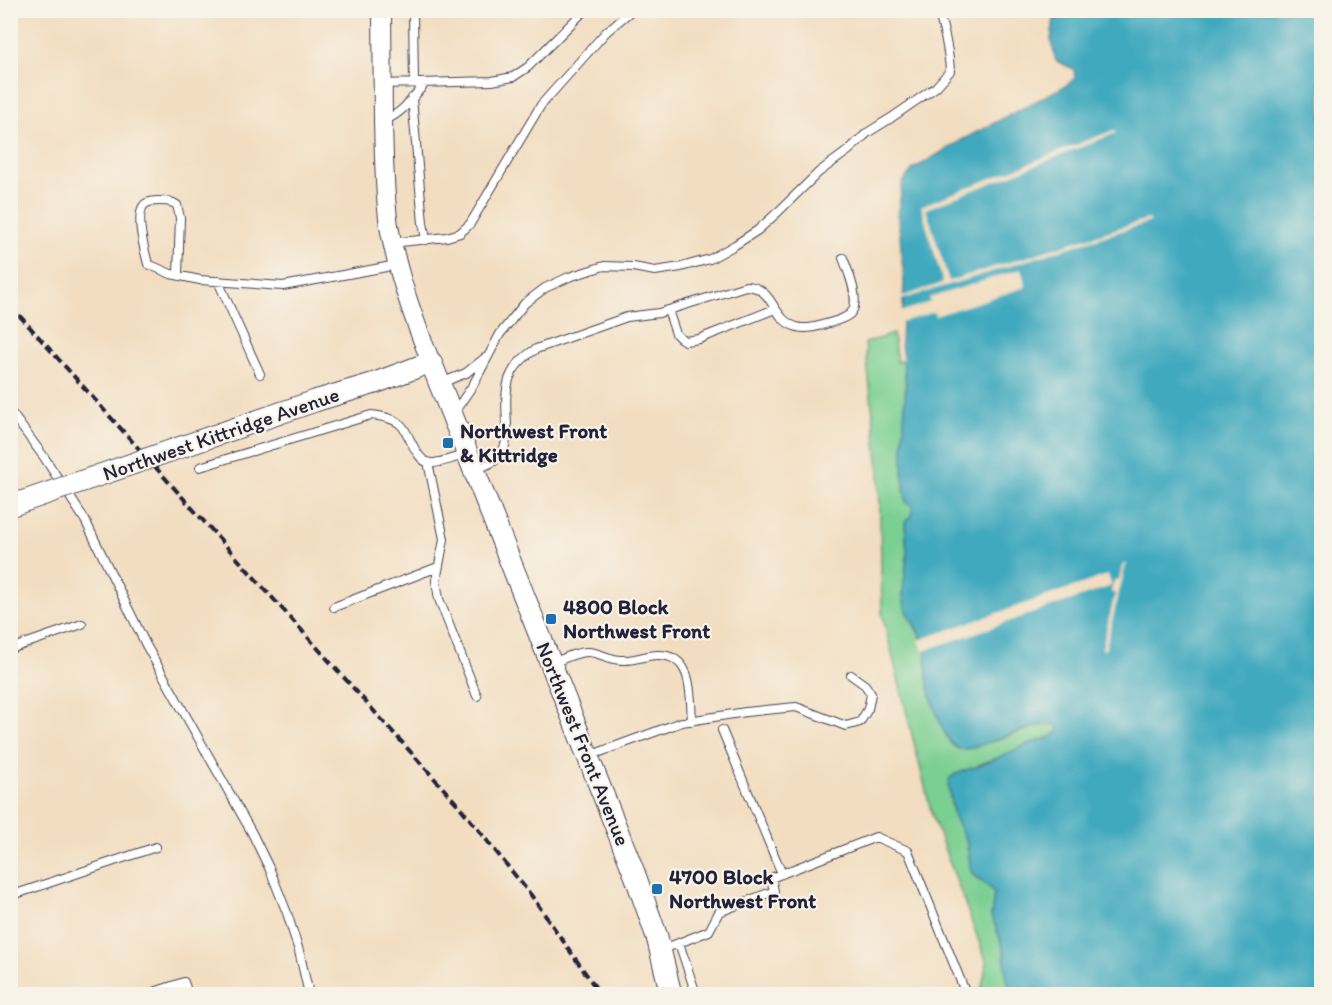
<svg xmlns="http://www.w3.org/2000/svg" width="1332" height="1005" viewBox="0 0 1332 1005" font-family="Itim,sans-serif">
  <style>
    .green { fill: #7acf92; stroke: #4e7866; stroke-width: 1.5 }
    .water { fill: #3fa9be; stroke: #30667c; stroke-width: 1.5 }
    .pier { fill: #f2ddc0 }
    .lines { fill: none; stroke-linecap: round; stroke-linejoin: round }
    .service-casing { stroke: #413e4f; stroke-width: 10 }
    .tertiary-casing { stroke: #413e4f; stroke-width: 20 }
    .secondary-casing { stroke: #413e4f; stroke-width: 23 }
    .service { stroke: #fff; stroke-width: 8 }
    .tertiary { stroke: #fff; stroke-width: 18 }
    .secondary { stroke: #fff; stroke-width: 21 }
    .rail { stroke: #22223b; stroke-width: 4; stroke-dasharray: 9 4.5; stroke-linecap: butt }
    .secondary-bridge-casing { stroke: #413e4f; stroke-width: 23; stroke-linecap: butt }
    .secondary-bridge { stroke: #fff; stroke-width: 21 }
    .poi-dot { fill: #1f6fb2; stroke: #f7f3e8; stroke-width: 2 }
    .labels { text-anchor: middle; stroke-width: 4.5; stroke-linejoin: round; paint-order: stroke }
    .poi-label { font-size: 21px; font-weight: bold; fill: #22223b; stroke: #f7f3e8; text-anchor: start }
    .street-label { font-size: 21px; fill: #22223b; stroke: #f7f3e8 }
  </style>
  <rect width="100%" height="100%" fill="#f7f3e8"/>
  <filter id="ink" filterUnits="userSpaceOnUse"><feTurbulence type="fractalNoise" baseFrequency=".0167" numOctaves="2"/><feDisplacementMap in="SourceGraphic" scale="12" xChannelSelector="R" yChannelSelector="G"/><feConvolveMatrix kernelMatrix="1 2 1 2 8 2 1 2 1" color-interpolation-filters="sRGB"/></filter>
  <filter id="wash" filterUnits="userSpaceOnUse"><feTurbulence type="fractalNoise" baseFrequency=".008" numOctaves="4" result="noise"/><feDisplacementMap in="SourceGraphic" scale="24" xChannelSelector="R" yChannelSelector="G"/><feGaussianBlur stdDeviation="1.35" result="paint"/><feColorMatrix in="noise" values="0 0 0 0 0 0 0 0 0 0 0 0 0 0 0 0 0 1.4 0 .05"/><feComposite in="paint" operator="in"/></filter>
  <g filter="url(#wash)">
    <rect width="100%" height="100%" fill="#f2ddc0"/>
    <!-- green -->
    <path class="green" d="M 893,334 L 897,362 L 904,360 C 909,397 901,438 904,476 C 904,482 903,490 905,495 C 909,507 922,509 905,522 L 907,553 L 903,595 L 906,611 L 923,641 L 927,655 L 927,675 L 930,690 L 937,714 L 950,743 L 958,749 L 966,749 L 990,742 L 1035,727 L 1054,724 L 1057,725 L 1060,731 L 1051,737 L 1028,744 L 1009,754 L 980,764 L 949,792 L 954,817 L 967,842 L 967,849 L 974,876 L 990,888 L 994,893 L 991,917 L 994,922 L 1003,947 L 1007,979 L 1016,991 L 1036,988 L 1051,994 L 983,994 L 981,990 L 987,963 L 932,815 L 882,614 L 879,469 L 865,343 Z"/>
    <!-- water -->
    <path class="water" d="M 1055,11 L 1321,11 L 1321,994 L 1051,994 C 1046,991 1040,989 1034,988 C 1026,988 1017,994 1011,988 C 1004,982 1006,958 1003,948 C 1000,938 997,926 991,917 L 994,893 L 990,888 L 971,872 L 967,842 L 954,817 L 948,784 L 950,778 L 954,775 L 971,768 L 977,767 L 1028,744 L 1051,737 L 1059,731 L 1057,725 C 1041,720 993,742 974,747 C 970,748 965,750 960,749 C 944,747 929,692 927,677 C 926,664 928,653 923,641 C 917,625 903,612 903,595 C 903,586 905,577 906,568 C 908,553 906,537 905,522 C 912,517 915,513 911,504 L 906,503 L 903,475 L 903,441 L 906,384 L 901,343 L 904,283 L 898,211 L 903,182 L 912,170 L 962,140 L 1067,85 L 1075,78 L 1074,69 L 1056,61 L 1051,40 Z"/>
    <!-- pier -->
    <path class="pier" d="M 1114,130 L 1116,133 L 926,209 L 949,281 L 1148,219 L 1150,222 L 900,300 L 901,297 L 943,283 L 921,206 Z
      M 1021,269 L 1026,287 L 935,316 L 934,312 L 899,323 L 900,312 L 930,302 L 929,298 Z
      M 1123,564 L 1126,564 L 1105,650 L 1102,649 L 1115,594 L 1111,592 L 1114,580 L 1119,580 Z
      M 1108,575 L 1112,586 L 923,651 L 919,640 Z"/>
  </g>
  <g filter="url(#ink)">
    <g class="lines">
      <!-- service casing -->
      <g class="service-casing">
        <path id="service" d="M 413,10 L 414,83
          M 383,84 L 492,81 L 513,77 L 528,67 L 585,10
          M 412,98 L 423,223 L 426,240
          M 383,121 C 402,114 413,98 425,83
          M 392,243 L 447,237 L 460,233 L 470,224 L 541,105 L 606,32 L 632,10
          M 178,275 L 180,218 L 177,205 C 171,201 166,201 159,201 C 155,201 149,201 145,204 C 134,213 145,252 148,264 L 171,274 L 200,280 L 283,286 L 397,265
          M 218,281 L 260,374
          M 668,310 L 676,334 L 680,338 L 685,341 L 699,339 L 775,309
          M 441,383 L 466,373 L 485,358
          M 10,411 L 44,457 L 85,520 L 146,645 L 252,833 L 270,870 L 287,913 L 299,951 L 309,994
          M 453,414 L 473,385 L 500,334 L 525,303 L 545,288 L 569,277 L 604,266 L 633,267 L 655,271 L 681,267 L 710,259 L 735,245 L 758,230 L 779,211 L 819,172 L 849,150 L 867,133 L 891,118 L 936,87 L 950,71 C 949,50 944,30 938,10
          M 428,462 L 444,539 L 436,581 L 439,599 L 477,696
          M 200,467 L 371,415 C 381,416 395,418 402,426 C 410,435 416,461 430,463 C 439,464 457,457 467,454
          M 476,469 C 484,466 495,463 500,455 C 506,448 507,437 507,428 C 506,392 501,371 536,349 L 627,317 L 659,313 L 746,286 C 775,287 771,320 797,327 C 807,330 819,326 829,323 C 836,321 844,319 850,314 C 862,303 848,271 843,258
          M 334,607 L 438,567
          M 10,649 L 82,624
          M 553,663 C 563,659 577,651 589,652 C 601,653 612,661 625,660 C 636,660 646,655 658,655 C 694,655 690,695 692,721
          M 722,730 L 782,874
          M 589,756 L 682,722 L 746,712 L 796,707 L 846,726 L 860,722 L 868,709 L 871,694 L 865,685 L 851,675
          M 10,896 L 156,847
          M 679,943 L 696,994
          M 661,950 L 709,931 L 719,912 L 774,891 L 771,878 L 876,837 L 908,851 L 966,994
          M 148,994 L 184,982 L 188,994"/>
      </g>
      <!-- tertiary casing -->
      <g class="tertiary-casing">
        <path id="tertiary" d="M 382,10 C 382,47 383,84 383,121 C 384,156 384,191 389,226 C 397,273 413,318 431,362"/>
      </g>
      <!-- secondary casing -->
      <g class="secondary-casing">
        <path id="secondary" d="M 318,400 L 375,383 L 431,362 L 635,875 L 657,937 L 671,994"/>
      </g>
      <!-- service -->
      <use href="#service" class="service"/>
      <!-- tertiary -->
      <use href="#tertiary" class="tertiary"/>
      <!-- secondary -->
      <use href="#secondary" class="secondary"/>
      <!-- rail -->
      <path class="rail" d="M 10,305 L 460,807 L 531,895 L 600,994"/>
      <!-- secondary-bridge casing -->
      <g class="secondary-bridge-casing">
        <path id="secondary-bridge" d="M 10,506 L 318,400"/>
      </g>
      <!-- secondary-bridge -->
      <use href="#secondary-bridge" class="secondary-bridge"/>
    </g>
  </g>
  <!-- markers -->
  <g class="poi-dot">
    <rect x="442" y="437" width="12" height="12" rx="3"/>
    <rect x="545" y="613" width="12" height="12" rx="3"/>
    <rect x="651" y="883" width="12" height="12" rx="3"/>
  </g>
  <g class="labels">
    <!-- poi labels -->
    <g class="poi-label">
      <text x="460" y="438">Northwest Front<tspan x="460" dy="24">&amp; Kittridge</tspan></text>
      <text x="563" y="614">4800 Block<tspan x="563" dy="24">Northwest Front</tspan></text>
      <text x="669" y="884">4700 Block<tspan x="669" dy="24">Northwest Front</tspan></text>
    </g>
    <!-- street labels -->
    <g class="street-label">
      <text transform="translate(221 434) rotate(-19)" y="7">Northwest Kittridge Avenue</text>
      <text transform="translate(583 744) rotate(68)" y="7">Northwest Front Avenue</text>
    </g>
  </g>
  <!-- margin -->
  <rect width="1332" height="1005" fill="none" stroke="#f7f3e8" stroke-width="36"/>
</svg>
